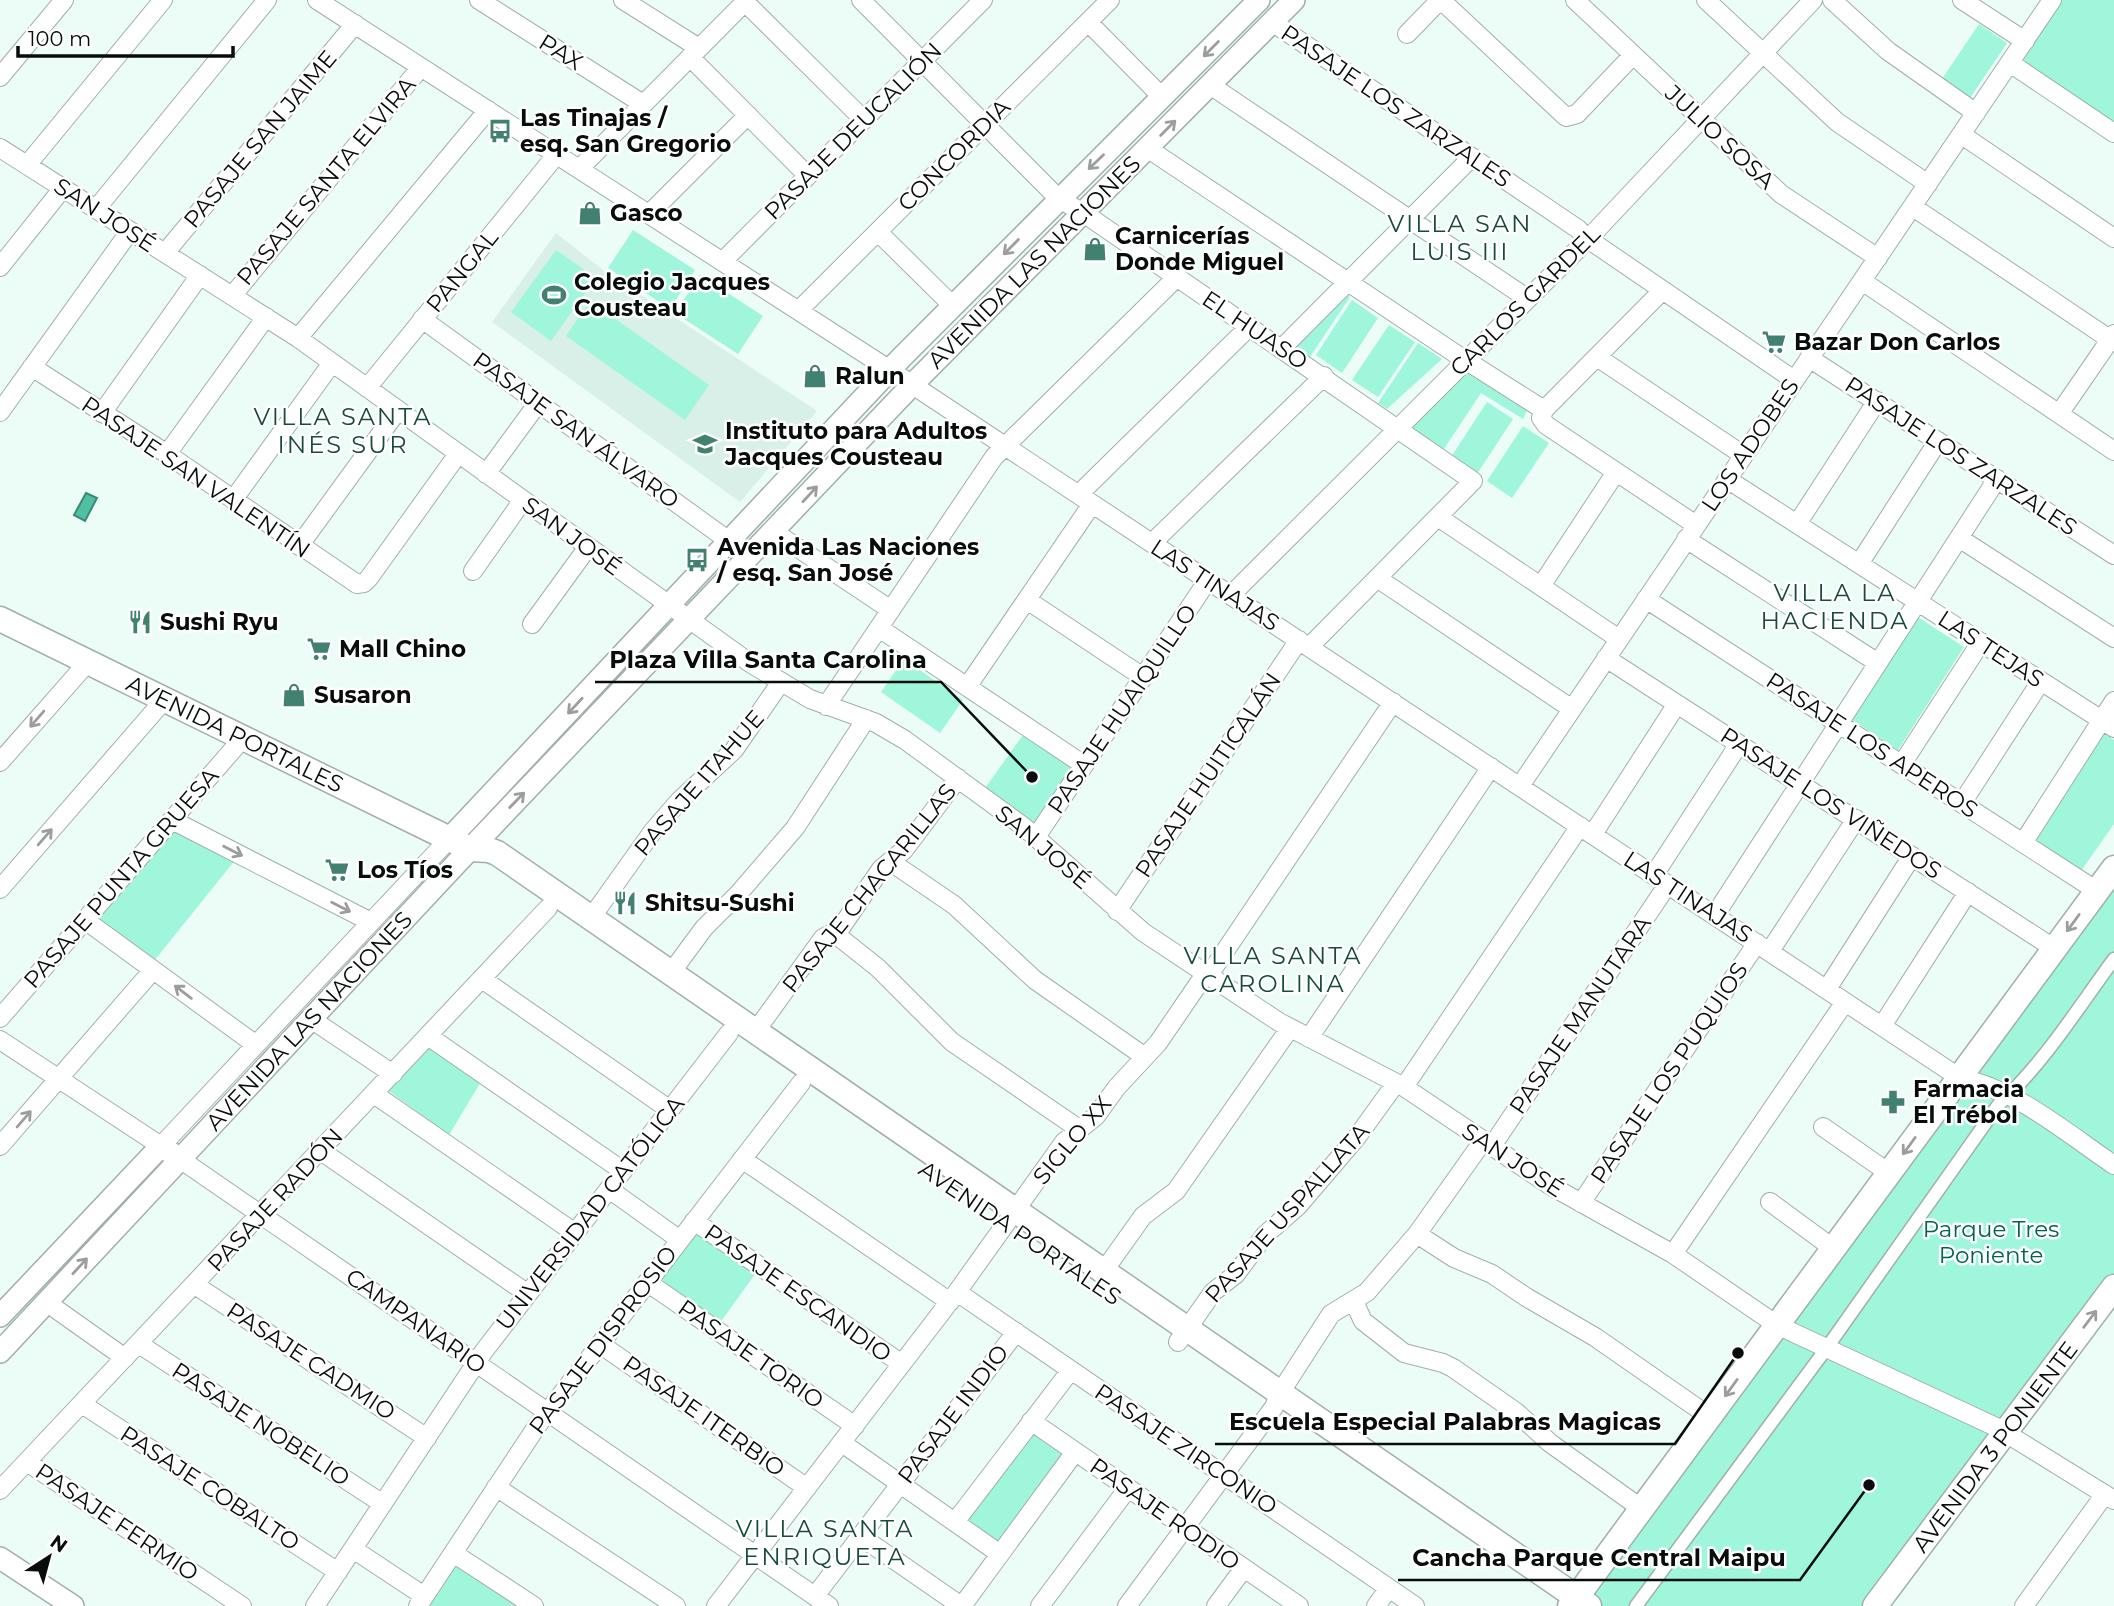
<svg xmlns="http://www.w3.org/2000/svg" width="2114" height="1606" viewBox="0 0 2114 1606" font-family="Montserrat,sans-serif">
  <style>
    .built { fill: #d8f0e8 }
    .green { fill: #9ff6db }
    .water { fill: #4fc0a2; stroke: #3a8a75; stroke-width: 2 }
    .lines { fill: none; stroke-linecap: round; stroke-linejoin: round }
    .pedestrian-casing { stroke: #a1afaa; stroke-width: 15 }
    .minor-casing { stroke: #a1afaa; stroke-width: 20 }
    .tertiary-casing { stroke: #a1afaa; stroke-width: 24 }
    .secondary-casing { stroke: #a1afaa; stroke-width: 27 }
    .pedestrian { stroke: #fff; stroke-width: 12 }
    .minor { stroke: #fff; stroke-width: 18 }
    .tertiary { stroke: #fff; stroke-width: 21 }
    .secondary { stroke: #fff; stroke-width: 24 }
    .oneway { stroke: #9c9e9e }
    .labels { text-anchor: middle; stroke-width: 5; stroke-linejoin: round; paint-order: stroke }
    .street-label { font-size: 23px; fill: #080d0c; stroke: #fff }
    .poi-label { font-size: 23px; font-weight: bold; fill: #080d0c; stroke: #fff; text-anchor: start }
    .park-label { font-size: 23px; fill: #00634f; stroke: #fff }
    .neighbourhood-label { font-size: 24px; letter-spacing: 2px; fill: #164b3e; stroke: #fff }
    .leader { fill: none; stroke: #080d0c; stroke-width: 2.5 }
    .callout-dot { fill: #080d0c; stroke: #fff; stroke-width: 2.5 }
    .callout-label { font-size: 24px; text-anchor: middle; font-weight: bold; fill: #080d0c; stroke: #fff; stroke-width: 5; stroke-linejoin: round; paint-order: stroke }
  </style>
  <rect width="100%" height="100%" fill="#ecfcf7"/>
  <!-- built -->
  <path class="built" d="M 556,233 L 603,270 L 817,411 L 740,502 L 492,322 Z"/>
  <!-- green -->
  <path class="green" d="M 2060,0 L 2114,0 L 2114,123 L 2019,61 Z
    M 1979,24 L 2007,43 L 1970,98 L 1942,79 Z
    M 633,230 L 695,270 L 670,309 L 608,268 Z
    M 556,250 L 596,278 L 551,341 L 511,312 Z
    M 700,275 L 763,316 L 738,354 L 675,313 Z
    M 1343,293 L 1350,297 L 1310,357 L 1292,344 Z
    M 1352,300 L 1378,318 L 1342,373 L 1316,355 Z
    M 590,301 L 709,385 L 685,420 L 566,336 Z
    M 1389,325 L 1415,342 L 1378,397 L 1352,380 Z
    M 1418,343 L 1442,359 L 1387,409 L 1378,403 Z
    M 1467,369 L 1528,408 L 1523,419 L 1481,393 L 1444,449 L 1408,426 Z
    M 1487,402 L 1513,419 L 1477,474 L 1451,457 Z
    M 1523,426 L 1549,443 L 1512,498 L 1487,481 Z
    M 1913,614 L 1964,647 L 1898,750 L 1848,717 Z
    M 904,659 L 963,700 L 940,733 L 881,692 Z
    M 2103,733 L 2114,740 L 2114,824 L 2081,871 L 2032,839 Z
    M 1023,735 L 1076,769 L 1035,829 L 983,791 Z
    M 172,825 L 236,859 L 154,961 L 92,917 Z
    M 2114,875 L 2114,1276 L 1868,1606 L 1586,1606 L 1719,1426 Z
    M 427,1044 L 482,1080 L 449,1135 L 386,1089 Z
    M 694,1228 L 756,1273 L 719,1324 L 657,1280 Z
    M 1032,1429 L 1066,1454 L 1000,1546 L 965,1521 Z
    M 456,1561 L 518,1602 L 515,1606 L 425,1606 Z"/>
  <!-- water -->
  <path class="water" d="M 86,493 L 97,498 L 85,521 L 74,515 Z"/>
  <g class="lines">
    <!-- pedestrian casing -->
    <g class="pedestrian-casing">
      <path id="pedestrian" d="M 1636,1606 L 1826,1349 L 1999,1104 C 2044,1063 2078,1008 2114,959"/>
    </g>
    <!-- minor casing -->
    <g class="minor-casing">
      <path id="minor" d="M 317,0 L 890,370 L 1960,1078 C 2014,1088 2068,1134 2114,1165
        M 479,0 L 643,104
        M 623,0 L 699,48
        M 861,0 L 1059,199 L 1082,212 L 1473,481 L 1309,647
        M 1441,0 L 1566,117 L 1577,114 L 1633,55
        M 1575,0 L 1781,194 L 1878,258
        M 1706,0 L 1837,122 L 1928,184
        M 1832,0 L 1888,51 L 1976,113
        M 1962,0 L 2025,41
        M 745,2 L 864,120
        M 1088,22 L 1162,97
        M 1272,22 L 1578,229 L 1588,239 L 1794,380
        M 1407,34 L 1440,0
        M 690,57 L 808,176
        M 2010,63 L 2114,133
        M 0,77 L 64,0
        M 1210,85 L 1528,299
        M 1962,135 L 2114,238
        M 0,148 L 298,338 L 750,663 L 810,699 L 876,723 L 905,740 L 1024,827 L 1143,932 L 1279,1022 L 1404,1087 L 1551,1186 L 1673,1254 L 1777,1325 L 1996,1427 L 2114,1500
        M 1147,148 L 1456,354 L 1544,410
        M 27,165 L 163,0
        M 579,169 L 747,0
        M 1913,207 L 2114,342
        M 96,209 L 267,0
        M 649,214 L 748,115
        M 878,232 L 952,305
        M 165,253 L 355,24
        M 723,261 L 983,0
        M 0,267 L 63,188
        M 1862,281 L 2114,451
        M 232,296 L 421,67
        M 799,310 L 1110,0
        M 422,319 L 729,541
        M 298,338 L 488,110
        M 1282,348 L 1472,157
        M 1597,357 L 1743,455
        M 1809,358 L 2114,555
        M 32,367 L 167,454 L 357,584 L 364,583 L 369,578 L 458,454
        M 367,388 L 557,154
        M 1544,410 L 1541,418 L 1546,425 L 1696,525
        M 1544,410 L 1662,291
        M 0,412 L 130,231
        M 102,413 L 200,275
        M 2059,414 L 2114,334
        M 167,454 L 266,317
        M 486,474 L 538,403
        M 1727,479 L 2114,728
        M 1079,494 L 1250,326
        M 233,500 L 332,363
        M 1438,517 L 1619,639
        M 1797,524 L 1877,401
        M 774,532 L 891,610
        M 1959,538 L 2114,638
        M 1686,539 L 1878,663
        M 1152,543 L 1324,376
        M 299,546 L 398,410
        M 1859,564 L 1938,441
        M 473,571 L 523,500
        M 1377,578 L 1572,709
        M 1541,586 L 1616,472
        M 1231,595 L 1588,239 L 1813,0
        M 1646,599 L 2097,891
        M 1027,600 L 1143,677
        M 532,624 L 588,547
        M 879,628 L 1084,765
        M 1606,658 L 2055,949
        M 967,687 L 1092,504
        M 826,706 L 994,457 L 1177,277
        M 0,762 L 88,662
        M 1902,764 L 1981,642
        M 1520,786 L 2052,0
        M 1962,803 L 2041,681
        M 172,820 L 371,922
        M 1593,834 L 1677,704
        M 1036,837 L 1208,580
        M 2023,843 L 2114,701
        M 891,862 L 954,905 L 1035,980 L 1145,1057
        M 1654,875 L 1739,744
        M 0,889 L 165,699
        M 1117,911 L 1299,640
        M 1715,915 L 1997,479
        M 591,918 L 653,831 L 680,800 L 734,750 L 781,682
        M 85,920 L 256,1045
        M 834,933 L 878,968 L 952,1042 L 1079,1129
        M 1770,951 L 1856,819
        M 670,974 L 704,928 L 739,893 L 795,828 L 866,719
        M 482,979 L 670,1110
        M 1827,989 L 1912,856
        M 0,1018 L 243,738
        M 311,1019 L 393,1074
        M 1882,1026 L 1968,892
        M 755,1032 L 823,938 L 840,929 L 881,869 L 904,850 L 958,778
        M 428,1036 L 623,1171
        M 1309,1038 L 1491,767
        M 0,1040 L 161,1146 L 449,839
        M 1404,1087 L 1580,826
        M 374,1094 L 575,1233
        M 1823,1127 L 1889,1173
        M 0,1146 L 153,970
        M 1492,1146 L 1668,884
        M 321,1151 L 528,1294
        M 180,1159 L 829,1606
        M 742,1159 L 950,1302
        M 609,1189 L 680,1240
        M 1770,1202 L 1834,1249
        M 1581,1203 L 1757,943
        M 694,1221 L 902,1364
        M 1417,1234 L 1454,1258 L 1492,1274 L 1526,1297 L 1595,1337 L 1710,1417
        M 1673,1254 L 1845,1002
        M 1103,1272 L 1143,1216 L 1176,1191 L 1290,1028
        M 647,1282 L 855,1426
        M 195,1285 L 427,1438
        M 957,1292 L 1415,1606
        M 1356,1300 L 1357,1308 L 1363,1321 L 1404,1353 L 1443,1363 L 1453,1368 L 1516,1412 L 1550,1443 L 1642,1509
        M 46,1302 L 125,1358
        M 1178,1342 L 1213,1292 L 1236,1274 L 1265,1235 L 1298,1206 L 1357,1137 L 1396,1083
        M 139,1344 L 383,1504
        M 600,1344 L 807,1488
        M 82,1404 L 338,1572
        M 1031,1421 L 1299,1606
        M 842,1443 L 1000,1554
        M 27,1462 L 242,1606
        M 496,1487 L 676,1606
        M 0,1490 L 548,908
        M 955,1522 L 1071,1370
        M 860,1536 L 961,1606
        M 353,1549 L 424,1596
        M 453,1553 L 534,1606
        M 815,1596 L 1016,1332
        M 315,1606 L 484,1351 L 729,1033
        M 418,1606 L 537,1426 L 801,1083
        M 716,1606 L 957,1292 L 1064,1142 L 1096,1116 L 1117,1087 L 1158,1043 L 1199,983 L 1215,966 L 1393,702
        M 962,1606 L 1075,1452
        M 1040,1606 L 1128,1488
        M 1127,1606 L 1274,1407 L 1280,1393 L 1331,1314 L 1367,1292 L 1417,1234 L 1483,1141
        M 1216,1606 L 1244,1568
        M 1376,1606 L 1389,1588
        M 2024,1606 L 2105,1494"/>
    </g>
    <!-- tertiary casing -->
    <g class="tertiary-casing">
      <path id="tertiary" d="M 449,839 L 901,358 L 1259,0
        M 0,1316 L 161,1146 L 180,1159
        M 0,1352 L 455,865 L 912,385 L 1294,0
        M 0,1558 L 73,1606"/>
    </g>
    <!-- secondary casing -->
    <g class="secondary-casing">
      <path id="secondary" d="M 0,619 L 470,849 L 489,850 L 497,853 L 1589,1606
        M 1570,1606 L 2114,868
        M 1875,1606 L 2114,1287"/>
    </g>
    <!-- pedestrian -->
    <use href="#pedestrian" class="pedestrian"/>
    <!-- minor -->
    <use href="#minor" class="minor"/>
    <!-- tertiary -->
    <use href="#tertiary" class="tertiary"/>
    <!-- secondary -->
    <use href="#secondary" class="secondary"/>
  </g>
  <!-- one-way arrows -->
  <defs><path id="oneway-shaft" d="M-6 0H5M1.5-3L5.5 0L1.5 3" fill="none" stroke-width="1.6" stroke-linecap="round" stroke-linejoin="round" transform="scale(1.75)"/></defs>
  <g class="oneway">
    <use href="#oneway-shaft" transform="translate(1211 49) rotate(135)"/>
    <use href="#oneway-shaft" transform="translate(1168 128) rotate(-45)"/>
    <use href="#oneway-shaft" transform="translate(1096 162) rotate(136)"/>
    <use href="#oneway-shaft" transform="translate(1011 247) rotate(135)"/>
    <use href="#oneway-shaft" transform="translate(810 494) rotate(-47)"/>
    <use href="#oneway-shaft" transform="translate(575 706) rotate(133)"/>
    <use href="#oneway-shaft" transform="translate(37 719) rotate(131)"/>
    <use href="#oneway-shaft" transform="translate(517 800) rotate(-46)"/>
    <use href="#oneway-shaft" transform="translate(45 837) rotate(-49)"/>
    <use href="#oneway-shaft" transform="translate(233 851) rotate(27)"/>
    <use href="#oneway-shaft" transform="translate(341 907) rotate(27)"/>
    <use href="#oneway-shaft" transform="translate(2073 923) rotate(126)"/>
    <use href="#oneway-shaft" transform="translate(183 992) rotate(-143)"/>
    <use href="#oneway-shaft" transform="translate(24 1119) rotate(-49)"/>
    <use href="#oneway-shaft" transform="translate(1909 1146) rotate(126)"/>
    <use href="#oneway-shaft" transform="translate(80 1266) rotate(-47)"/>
    <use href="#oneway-shaft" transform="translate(2090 1319) rotate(-53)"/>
    <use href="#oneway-shaft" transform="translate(1731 1388) rotate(126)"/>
  </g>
  <!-- icons -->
  <defs>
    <g id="bus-bare" transform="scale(1.89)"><path d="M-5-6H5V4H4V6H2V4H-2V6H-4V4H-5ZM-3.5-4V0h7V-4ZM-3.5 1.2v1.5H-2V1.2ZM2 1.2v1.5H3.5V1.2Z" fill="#42816f" stroke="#fff" stroke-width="2.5" paint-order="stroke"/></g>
    <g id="shop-bare" transform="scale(1.89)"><path d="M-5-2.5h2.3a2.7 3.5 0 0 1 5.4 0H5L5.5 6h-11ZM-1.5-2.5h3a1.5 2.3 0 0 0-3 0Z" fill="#42816f" stroke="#fff" stroke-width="2.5" paint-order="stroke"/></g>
    <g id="stadium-bare" transform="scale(1.89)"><path d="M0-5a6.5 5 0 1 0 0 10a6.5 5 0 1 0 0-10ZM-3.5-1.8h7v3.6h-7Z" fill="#42816f" stroke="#fff" stroke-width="2.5" paint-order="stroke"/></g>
    <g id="supermarket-bare" transform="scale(1.89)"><path d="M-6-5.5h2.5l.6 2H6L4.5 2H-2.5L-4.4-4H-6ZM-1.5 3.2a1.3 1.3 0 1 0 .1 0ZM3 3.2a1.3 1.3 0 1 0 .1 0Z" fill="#42816f" stroke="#fff" stroke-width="2.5" paint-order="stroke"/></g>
    <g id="school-bare" transform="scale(1.89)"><path d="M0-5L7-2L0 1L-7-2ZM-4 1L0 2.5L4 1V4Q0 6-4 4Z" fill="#42816f" stroke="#fff" stroke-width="2.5" paint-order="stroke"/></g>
    <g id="restaurant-bare" transform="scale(1.89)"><path d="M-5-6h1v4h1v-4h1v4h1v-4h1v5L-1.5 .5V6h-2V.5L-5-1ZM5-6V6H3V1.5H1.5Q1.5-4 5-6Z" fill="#42816f" stroke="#fff" stroke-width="2.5" paint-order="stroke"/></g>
    <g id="pharmacy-bare" transform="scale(1.89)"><path d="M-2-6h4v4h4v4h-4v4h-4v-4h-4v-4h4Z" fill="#42816f" stroke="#fff" stroke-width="2.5" paint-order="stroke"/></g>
  </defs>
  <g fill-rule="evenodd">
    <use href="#bus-bare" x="500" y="131"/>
    <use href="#shop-bare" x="590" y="213"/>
    <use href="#shop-bare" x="1095" y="249"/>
    <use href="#stadium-bare" x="554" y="295"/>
    <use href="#supermarket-bare" x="1774" y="342"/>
    <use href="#shop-bare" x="815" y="376"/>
    <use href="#school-bare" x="705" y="444"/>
    <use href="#bus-bare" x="697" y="560"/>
    <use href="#restaurant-bare" x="140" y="622"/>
    <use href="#supermarket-bare" x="319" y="649"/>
    <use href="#shop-bare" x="294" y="695"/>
    <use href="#supermarket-bare" x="337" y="870"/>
    <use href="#restaurant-bare" x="625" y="903"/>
    <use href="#pharmacy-bare" x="1893" y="1102"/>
  </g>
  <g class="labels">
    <!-- street labels -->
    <g class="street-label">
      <text transform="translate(561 52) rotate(32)" y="8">PAX</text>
      <text transform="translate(1396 106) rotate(34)" y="8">PASAJE LOS ZARZALES</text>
      <text transform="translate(853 131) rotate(-45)" y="8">PASAJE DEUCALIÓN</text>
      <text transform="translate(1720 137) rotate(43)" y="8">JULIO SOSA</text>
      <text transform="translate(260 139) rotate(-50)" y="8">PASAJE SAN JAIME</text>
      <text transform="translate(954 155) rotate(-45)" y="8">CONCORDIA</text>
      <text transform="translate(326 181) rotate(-50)" y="8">PASAJE SANTA ELVIRA</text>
      <text transform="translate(105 215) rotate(33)" y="8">SAN JOSÉ</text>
      <text transform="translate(1034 262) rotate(-45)" y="8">AVENIDA LAS NACIONES</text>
      <text transform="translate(462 271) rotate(-51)" y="8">PANGAL</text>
      <text transform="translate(1525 301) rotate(-45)" y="8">CARLOS GARDEL</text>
      <text transform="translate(1255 330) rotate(34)" y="8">EL HUASO</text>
      <text transform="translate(576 430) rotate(36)" y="8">PASAJE SAN ÁLVARO</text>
      <text transform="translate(1750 445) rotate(-56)" y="8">LOS ADOBES</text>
      <text transform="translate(1961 456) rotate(33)" y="8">PASAJE LOS ZARZALES</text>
      <text transform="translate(196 477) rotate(34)" y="8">PASAJE SAN VALENTÍN</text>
      <text transform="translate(572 536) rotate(36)" y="8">SAN JOSÉ</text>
      <text transform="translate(1215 585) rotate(33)" y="8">LAS TINAJAS</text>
      <text transform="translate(1991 649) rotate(33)" y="8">LAS TEJAS</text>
      <text transform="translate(1122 709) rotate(-56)" y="8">PASAJE HUAIQUILLO</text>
      <text transform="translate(235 734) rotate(26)" y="8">AVENIDA PORTALES</text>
      <text transform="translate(1872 745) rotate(33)" y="8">PASAJE LOS APEROS</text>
      <text transform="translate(1208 775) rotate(-56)" y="8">PASAJE HUITICALÁN</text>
      <text transform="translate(699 783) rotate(-49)" y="8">PASAJE ITAHUE</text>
      <text transform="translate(1831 803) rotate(33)" y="8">PASAJE LOS VIÑEDOS</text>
      <text transform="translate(1043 847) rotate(40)" y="8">SAN JOSÉ</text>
      <text transform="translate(121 878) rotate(-49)" y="8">PASAJE PUNTA GRUESA</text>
      <text transform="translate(869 888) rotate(-51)" y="8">PASAJE CHACARILLAS</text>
      <text transform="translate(1688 897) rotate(33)" y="8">LAS TINAJAS</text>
      <text transform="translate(1580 1015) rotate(-56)" y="8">PASAJE MANUTARA</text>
      <text transform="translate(309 1021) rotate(-47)" y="8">AVENIDA LAS NACIONES</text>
      <text transform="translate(1669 1073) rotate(-56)" y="8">PASAJE LOS PUQUIOS</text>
      <text transform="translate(1072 1140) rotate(-50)" y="8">SIGLO XX</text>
      <text transform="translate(1513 1160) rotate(33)" y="8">SAN JOSÉ</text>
      <text transform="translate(275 1200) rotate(-47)" y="8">PASAJE RADÓN</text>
      <text transform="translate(590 1213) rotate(-52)" y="8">UNIVERSIDAD CATÓLICA</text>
      <text transform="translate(1287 1213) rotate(-48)" y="8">PASAJE USPALLATA</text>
      <text transform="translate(1020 1233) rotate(34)" y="8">AVENIDA PORTALES</text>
      <text transform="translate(798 1293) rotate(35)" y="8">PASAJE ESCANDIO</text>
      <text transform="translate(416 1321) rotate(35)" y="8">CAMPANARIO</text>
      <text transform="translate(603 1340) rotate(-53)" y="8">PASAJE DISPROSIO</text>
      <text transform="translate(751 1354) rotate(35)" y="8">PASAJE TORIO</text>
      <text transform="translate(311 1361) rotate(33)" y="8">PASAJE CADMIO</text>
      <text transform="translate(953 1414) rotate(-53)" y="8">PASAJE INDIO</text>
      <text transform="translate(704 1416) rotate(35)" y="8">PASAJE ITERBIO</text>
      <text transform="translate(261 1424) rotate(33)" y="8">PASAJE NOBELIO</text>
      <text transform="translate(1995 1447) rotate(-53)" y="8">AVENIDA 3 PONIENTE</text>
      <text transform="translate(1186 1449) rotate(34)" y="8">PASAJE ZIRCONIO</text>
      <text transform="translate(210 1488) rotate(33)" y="8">PASAJE COBALTO</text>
      <text transform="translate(1165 1514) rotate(35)" y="8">PASAJE RODIO</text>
      <text transform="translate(117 1522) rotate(34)" y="8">PASAJE FERMIO</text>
    </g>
    <!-- poi labels -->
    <g class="poi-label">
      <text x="520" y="126">Las Tinajas /<tspan x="520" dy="26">esq. San Gregorio</tspan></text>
      <text x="610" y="221">Gasco</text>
      <text x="1115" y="244">Carnicerías<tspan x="1115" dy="26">Donde Miguel</tspan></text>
      <text x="574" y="290">Colegio Jacques<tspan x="574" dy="26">Cousteau</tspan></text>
      <text x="1794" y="350">Bazar Don Carlos</text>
      <text x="835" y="384">Ralun</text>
      <text x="725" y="439">Instituto para Adultos<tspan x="725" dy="26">Jacques Cousteau</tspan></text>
      <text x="717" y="555">Avenida Las Naciones<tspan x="717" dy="26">/ esq. San José</tspan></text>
      <text x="160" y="630">Sushi Ryu</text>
      <text x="339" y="657">Mall Chino</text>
      <text x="314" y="703">Susaron</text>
      <text x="357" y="878">Los Tíos</text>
      <text x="645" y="911">Shitsu-Sushi</text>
      <text x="1913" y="1097">Farmacia<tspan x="1913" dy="26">El Trébol</tspan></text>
    </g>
    <!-- park labels -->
    <g class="park-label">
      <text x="1991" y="1237">Parque Tres<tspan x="1991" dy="26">Poniente</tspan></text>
    </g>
    <!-- neighbourhood labels -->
    <g class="neighbourhood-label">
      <text x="1460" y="232">VILLA SAN<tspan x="1460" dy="28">LUIS III</tspan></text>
      <text x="343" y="425">VILLA SANTA<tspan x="343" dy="28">INÉS SUR</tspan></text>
      <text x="1835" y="601">VILLA LA<tspan x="1835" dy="28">HACIENDA</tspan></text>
      <text x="1273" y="964">VILLA SANTA<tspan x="1273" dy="28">CAROLINA</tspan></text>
      <text x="825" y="1537">VILLA SANTA<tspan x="825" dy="28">ENRIQUETA</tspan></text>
    </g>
  </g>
  <!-- callouts -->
  <path class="leader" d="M1032 777L941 682H595M1738 1353L1675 1444H1215M1869 1485L1800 1580H1398"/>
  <g class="callout-dot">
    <circle cx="1032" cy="777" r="7"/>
    <circle cx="1738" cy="1353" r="7"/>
    <circle cx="1869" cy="1485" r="7"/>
  </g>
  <g class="callout-label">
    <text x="768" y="668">Plaza Villa Santa Carolina</text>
    <text x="1445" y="1430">Escuela Especial Palabras Magicas</text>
    <text x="1599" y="1566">Cancha Parque Central Maipu</text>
  </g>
  <!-- north arrow -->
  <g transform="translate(49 1557) rotate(36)" stroke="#ffffff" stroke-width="5" paint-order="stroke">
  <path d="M0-5L12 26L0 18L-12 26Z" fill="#080d0c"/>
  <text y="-10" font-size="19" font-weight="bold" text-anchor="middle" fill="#080d0c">N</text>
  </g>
  <!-- scale -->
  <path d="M18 46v10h215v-10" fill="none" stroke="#080d0c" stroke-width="3.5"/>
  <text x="28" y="46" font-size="21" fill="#080d0c" stroke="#ffffff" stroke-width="5" paint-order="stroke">100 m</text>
</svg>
